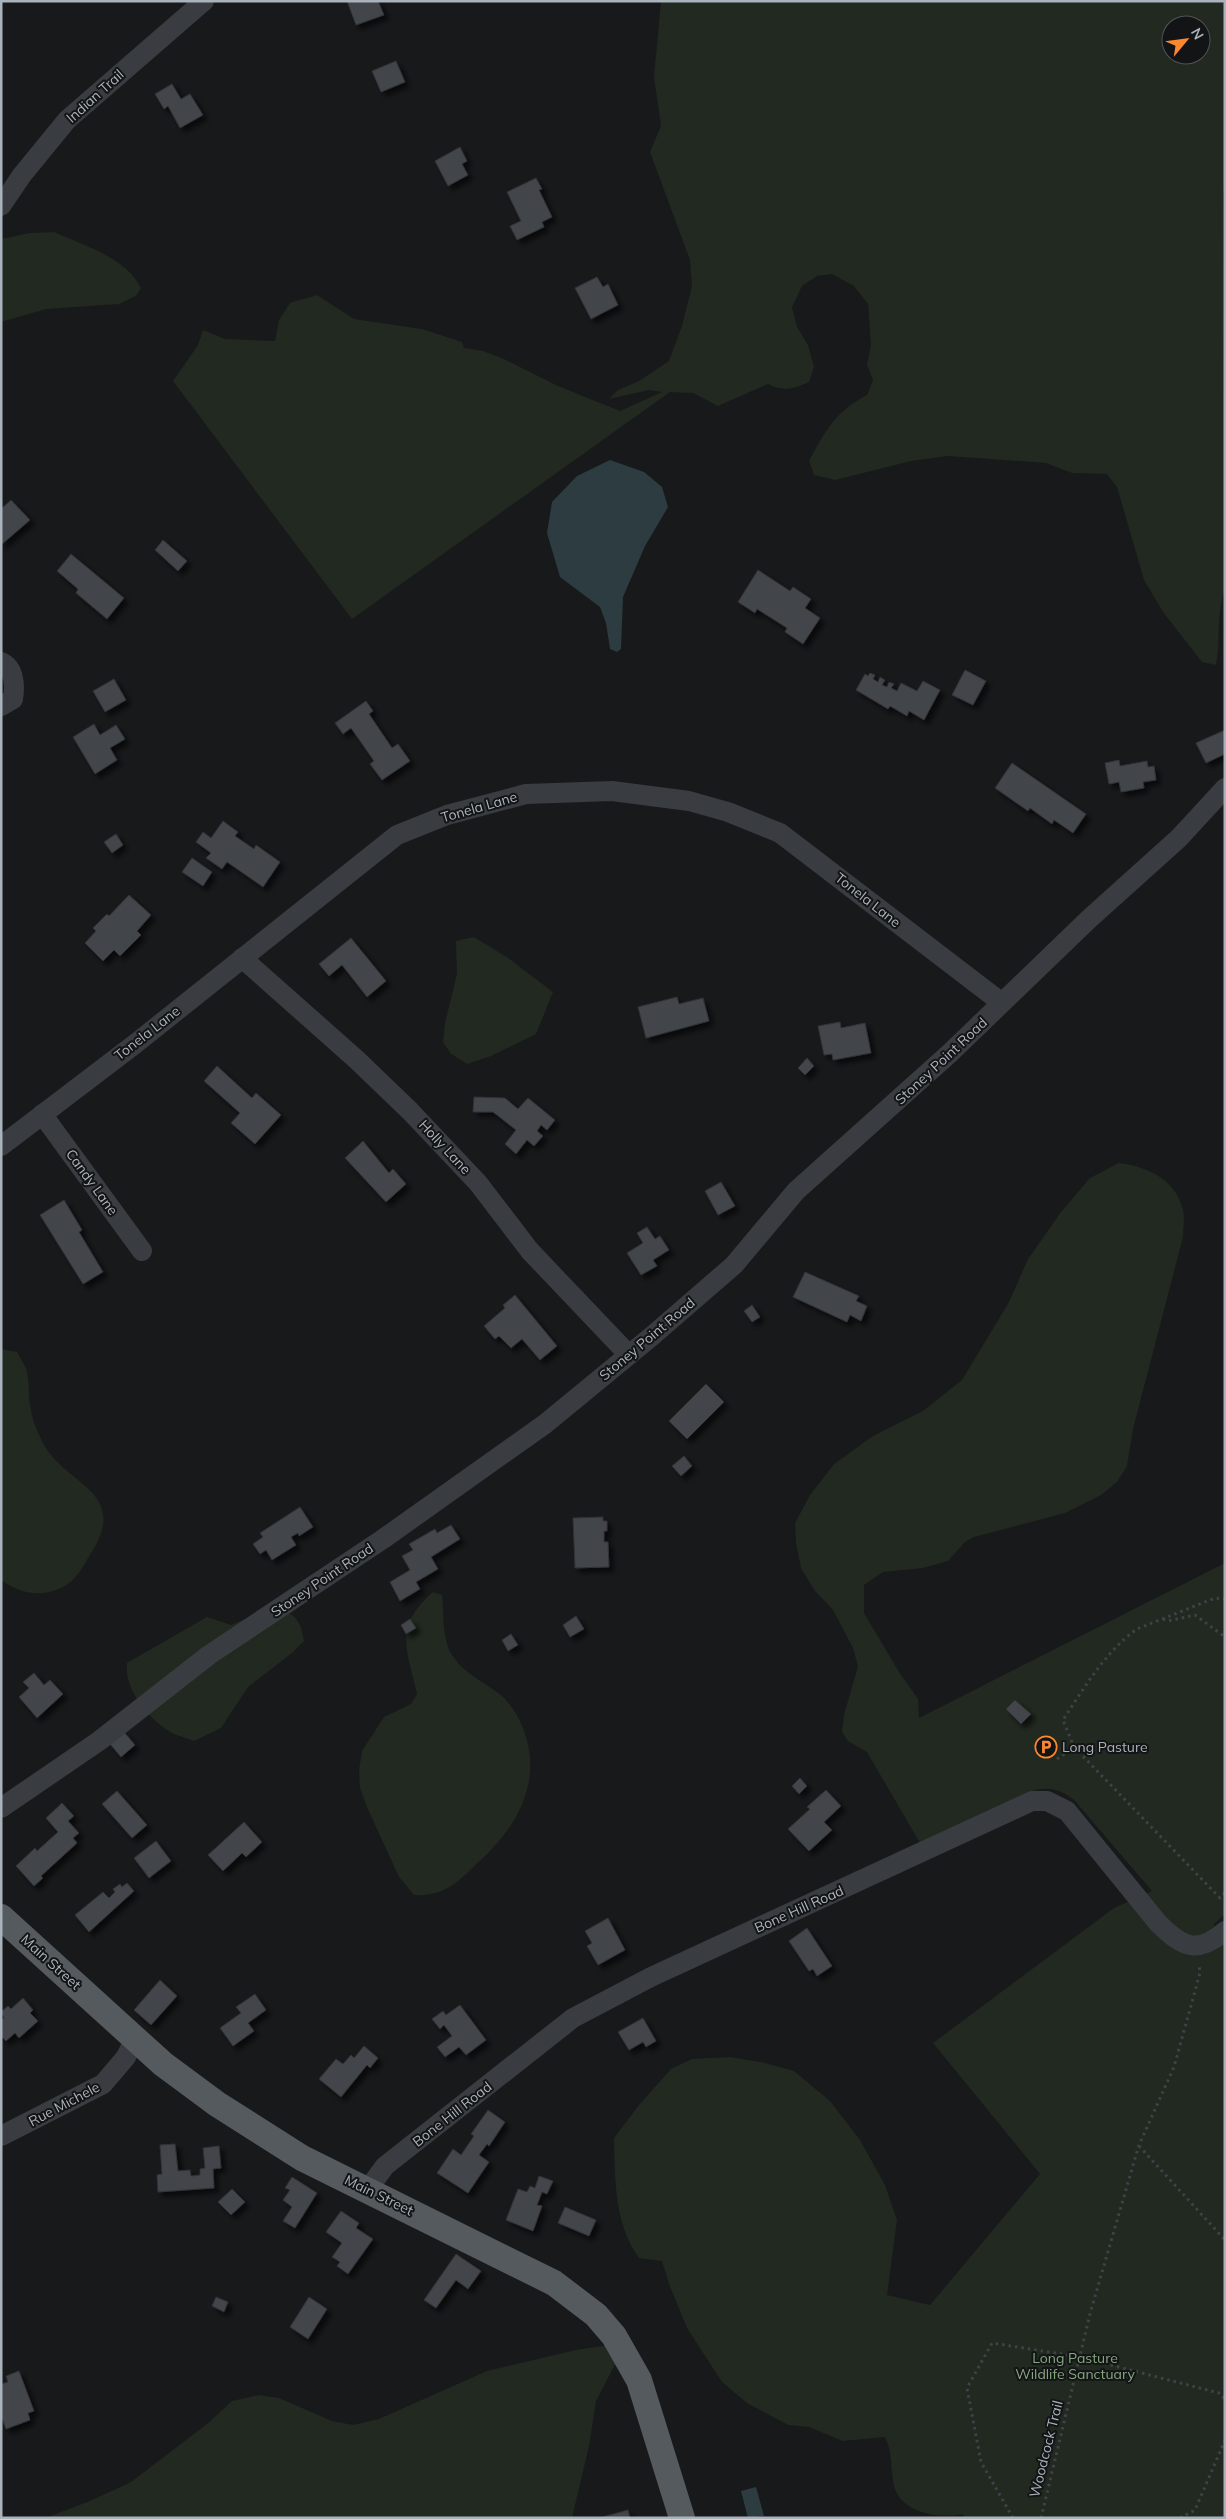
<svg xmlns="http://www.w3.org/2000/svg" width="1226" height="2519" viewBox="0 0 1226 2519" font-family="Mulish,sans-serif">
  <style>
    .green { fill: #212920; fill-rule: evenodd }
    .water { fill: #2d3c40 }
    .building { fill: #424448; stroke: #323337; filter: url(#shadow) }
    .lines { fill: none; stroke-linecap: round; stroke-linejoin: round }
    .path { stroke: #3f4347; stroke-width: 3; stroke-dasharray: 2.5 4; stroke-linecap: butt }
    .minor { stroke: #393c40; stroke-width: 20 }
    .major { stroke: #555a5f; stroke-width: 26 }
    .labels { text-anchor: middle; stroke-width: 4; stroke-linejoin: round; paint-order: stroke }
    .street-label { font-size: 14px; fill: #aab3bb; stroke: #131416 }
    .poi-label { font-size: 14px; fill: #aab3bb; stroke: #131416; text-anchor: start }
    .park-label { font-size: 14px; fill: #87a780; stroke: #131416 }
  </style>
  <defs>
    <filter id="shadow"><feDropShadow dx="4.5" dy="4.5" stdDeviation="2.5" flood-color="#0009"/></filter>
  </defs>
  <rect width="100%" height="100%" fill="#18191b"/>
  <!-- green -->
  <path class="green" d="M 661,1 L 1225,1 L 1225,189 L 1223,193 L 1225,588 C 1216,614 1221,639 1216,665 L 1202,662 L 1163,612 L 1144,580 L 1117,487 L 1107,474 L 1072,473 L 1046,463 L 948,456 L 911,461 L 835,480 L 814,475 L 809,461 C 825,431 836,411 867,395 L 873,380 L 867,365 L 871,345 L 868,304 L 854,286 L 832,274 L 817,276 L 802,286 L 792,307 L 797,327 L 808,345 L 814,367 L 809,382 C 793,389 784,392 768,384 L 718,406 L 693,393 L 670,392 L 352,619 L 173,381 L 198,345 L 203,330 L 225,339 L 275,341 L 279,320 L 290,303 L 317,295 L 354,319 L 422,329 L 462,342 L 464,348 L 483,351 L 504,359 L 558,386 L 620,411 L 662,392 L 649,390 L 609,399 L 618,390 L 639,381 L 669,361 L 682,326 L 692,286 L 690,260 L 650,152 L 661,126 L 654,77 ZM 1171,25 L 1201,25 L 1201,55 L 1171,55 Z
    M 54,232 C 83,245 127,258 141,288 L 136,296 L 119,304 L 46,309 L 1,322 L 1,239 L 30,233 Z
    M 474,937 L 508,958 L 553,992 L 536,1034 L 491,1056 L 467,1064 L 451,1054 L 443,1042 L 445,1023 L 457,974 L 456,941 Z
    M 1119,1163 C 1147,1167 1175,1178 1183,1210 C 1185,1218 1183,1229 1183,1237 L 1133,1429 L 1127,1466 L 1117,1482 L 1101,1495 L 1065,1513 L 974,1537 L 965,1542 L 948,1561 L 923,1568 L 883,1572 L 864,1585 L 864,1613 L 899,1672 L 918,1699 L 919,1718 L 1225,1563 L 1225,1914 L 1213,1925 L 1225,1932 L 1225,2518 L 964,2518 L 963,2514 C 939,2519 901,2513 894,2486 C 890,2469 893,2453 885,2437 L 843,2441 L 809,2427 L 788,2425 L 747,2403 L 722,2382 L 687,2328 L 669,2284 L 662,2261 L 639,2258 C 614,2223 615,2180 614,2138 L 639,2105 L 671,2069 L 692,2059 L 730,2057 L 765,2063 L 794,2071 L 830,2101 L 860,2140 L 885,2185 L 897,2220 L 887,2295 L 930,2305 L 1040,2174 L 933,2043 L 1114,1908 L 1152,1891 L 1075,1801 C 1062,1790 1049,1786 1032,1791 L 920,1843 L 867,1752 L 848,1741 L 842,1732 L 844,1715 L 858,1666 L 853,1648 L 833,1610 L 815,1591 L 801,1568 L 796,1543 L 795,1523 L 810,1495 L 834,1464 L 873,1436 L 923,1411 L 962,1380 L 1009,1302 L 1028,1259 L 1061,1212 L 1090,1178 Z
    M 1,1349 L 17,1352 C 20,1357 23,1363 26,1368 C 30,1381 28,1397 31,1410 C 32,1419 37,1430 41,1439 C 62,1486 133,1489 90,1555 C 82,1568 76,1581 61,1588 C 40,1598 19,1593 1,1580 Z
    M 433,1592 L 442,1595 C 444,1613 442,1640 452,1655 C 464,1674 485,1682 502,1696 C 511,1704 520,1719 524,1731 C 542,1779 519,1824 484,1857 C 461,1878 448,1897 414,1895 L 399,1877 L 366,1805 L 360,1788 L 359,1770 L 362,1751 L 384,1717 L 411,1704 L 417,1694 C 407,1650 393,1627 433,1592 Z
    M 284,1610 C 299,1618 301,1625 304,1641 L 292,1653 L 248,1687 L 221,1728 L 194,1741 C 187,1738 178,1736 172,1733 C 149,1720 124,1690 127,1663 L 207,1617 L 231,1625 L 250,1617 Z
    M 609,2345 L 620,2355 L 596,2401 L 589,2446 L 572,2518 L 45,2518 L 90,2501 L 131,2482 L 207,2424 L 232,2401 L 259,2395 L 279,2398 L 332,2421 L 353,2425 L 379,2419 L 487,2371 L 576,2350 Z"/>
  <!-- water -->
  <path class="water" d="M 610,460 L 644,472 L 662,487 L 668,507 L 645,546 L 623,597 L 621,649 L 617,652 L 610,649 L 606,623 L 600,607 L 560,577 L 547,533 L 552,502 L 577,476 Z
    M 756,2487 L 764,2516 L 748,2518 L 741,2491 Z"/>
  <!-- building -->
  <path class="building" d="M 347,1 L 378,1 L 384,15 L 356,25 Z
    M 396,61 L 405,82 L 381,92 L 372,71 Z
    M 172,84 L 181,99 L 190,94 L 203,115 L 180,128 L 168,106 L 164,109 L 155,94 Z
    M 460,147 L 467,161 L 462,164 L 468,175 L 448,186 L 435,161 Z
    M 536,178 L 542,189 L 539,190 L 552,217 L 542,222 L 544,227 L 517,240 L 510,226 L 521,221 L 507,192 Z
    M 597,277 L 603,287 L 608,284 L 618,305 L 591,319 L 575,288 Z
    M 11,500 L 30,520 L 1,545 L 1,509 Z
    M 163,540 L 187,561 L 178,571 L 155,550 Z
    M 71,554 L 124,598 L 107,619 L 76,593 L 78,589 L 57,571 Z
    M 758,570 L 790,591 L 793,587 L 811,599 L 805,608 L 820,618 L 803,644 L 785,632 L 787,628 L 757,609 L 755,613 L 738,602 Z
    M 965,670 L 986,681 L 973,705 L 952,695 Z
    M 870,673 L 875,675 L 873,679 L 878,682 L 880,677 L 885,680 L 882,685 L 887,687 L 889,682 L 894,684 L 891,688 L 897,691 L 901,683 L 917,691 L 923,681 L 940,690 L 924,720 L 909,711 L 907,716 L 890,706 L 888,709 L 856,690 L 865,674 L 868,676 Z
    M 114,679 L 126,700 L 105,712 L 93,691 Z
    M 366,701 L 373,711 L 369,714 L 392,748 L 398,744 L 410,761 L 382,780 L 370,764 L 374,761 L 351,728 L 343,734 L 335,723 Z
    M 94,724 L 100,735 L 116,725 L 125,739 L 110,748 L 117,760 L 95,774 L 73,737 Z
    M 1225,730 L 1225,754 L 1206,763 L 1196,743 Z
    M 1119,760 L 1120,766 L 1147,761 L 1148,767 L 1154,766 L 1156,780 L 1143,782 L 1144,788 L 1121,792 L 1119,782 L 1109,784 L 1105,763 Z
    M 1012,763 L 1086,814 L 1073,833 L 1054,820 L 1052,824 L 1030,808 L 1028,811 L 995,788 Z
    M 223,821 L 238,832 L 235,836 L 254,849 L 256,845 L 280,862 L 263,887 L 227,862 L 222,869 L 206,858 L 211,853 L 196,842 L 203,832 L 211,838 Z
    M 116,834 L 123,845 L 112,853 L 104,842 Z
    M 192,858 L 212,872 L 203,886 L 182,872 Z
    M 129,895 L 151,915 L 137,931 L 141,935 L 120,956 L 114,950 L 103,961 L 85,943 L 96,931 L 93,928 L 107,914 L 109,916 Z
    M 351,938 L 386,981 L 367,997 L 342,965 L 329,976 L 319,964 Z
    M 677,997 L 679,1004 L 703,998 L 709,1021 L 646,1038 L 638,1007 Z
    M 840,1022 L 841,1028 L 865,1023 L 871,1053 L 833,1060 L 832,1054 L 824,1055 L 818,1026 Z
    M 807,1058 L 814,1066 L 805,1075 L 798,1068 Z
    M 217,1066 L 252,1098 L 256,1093 L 281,1115 L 255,1144 L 231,1123 L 240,1113 L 204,1081 Z
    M 474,1097 L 505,1098 L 518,1109 L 528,1098 L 555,1120 L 547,1130 L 541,1125 L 537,1131 L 543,1136 L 534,1146 L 527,1140 L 516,1154 L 505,1144 L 516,1130 L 493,1112 L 473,1112 Z
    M 363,1141 L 389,1173 L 393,1169 L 406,1184 L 386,1202 L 345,1158 Z
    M 721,1182 L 735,1206 L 718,1215 L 705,1191 Z
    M 64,1200 L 82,1230 L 79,1232 L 103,1272 L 83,1284 L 40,1215 Z
    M 647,1227 L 655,1239 L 660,1236 L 669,1250 L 653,1260 L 657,1266 L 641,1275 L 627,1253 L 643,1243 L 637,1233 Z
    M 805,1272 L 859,1296 L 856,1301 L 867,1306 L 861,1321 L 850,1315 L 847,1322 L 793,1297 Z
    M 515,1295 L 557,1346 L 540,1360 L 522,1339 L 511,1348 L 499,1336 L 495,1339 L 484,1326 L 505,1308 L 503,1305 Z
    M 752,1305 L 760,1317 L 752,1322 L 744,1311 Z
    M 706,1384 L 724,1402 L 687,1439 L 669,1421 Z
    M 684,1456 L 692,1466 L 681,1476 L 672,1466 Z
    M 300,1507 L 313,1527 L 299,1536 L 298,1533 L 291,1537 L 296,1545 L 272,1560 L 266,1550 L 260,1554 L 253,1544 L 263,1537 L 260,1533 Z
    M 603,1517 L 603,1521 L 607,1521 L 607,1531 L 604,1531 L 604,1542 L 608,1542 L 609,1567 L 575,1568 L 573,1518 Z
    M 451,1525 L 460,1539 L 431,1557 L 438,1569 L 416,1582 L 420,1589 L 400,1601 L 390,1582 L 410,1570 L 402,1556 L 413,1550 L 409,1544 L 435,1529 L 437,1533 Z
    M 576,1616 L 584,1629 L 570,1637 L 563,1625 Z
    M 410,1619 L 416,1628 L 406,1634 L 401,1625 Z
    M 511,1634 L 518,1645 L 508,1651 L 502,1640 Z
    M 34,1673 L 44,1685 L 50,1680 L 63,1694 L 37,1718 L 19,1697 L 29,1688 L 23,1682 Z
    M 1015,1700 L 1031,1714 L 1021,1724 L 1006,1709 Z
    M 124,1732 L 135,1745 L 121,1757 L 110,1744 Z
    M 800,1778 L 807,1786 L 799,1794 L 792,1786 Z
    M 826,1790 L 841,1806 L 824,1822 L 832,1830 L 809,1851 L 788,1829 L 810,1809 L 807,1807 Z
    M 117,1791 L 147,1825 L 132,1838 L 102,1804 Z
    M 62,1803 L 74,1816 L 68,1821 L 79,1833 L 73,1838 L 77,1843 L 41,1876 L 43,1878 L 34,1886 L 16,1866 L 35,1848 L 37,1851 L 58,1832 L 46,1818 Z
    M 244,1822 L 262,1842 L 246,1857 L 242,1853 L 223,1871 L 208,1855 Z
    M 156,1841 L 171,1861 L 149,1878 L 134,1858 Z
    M 127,1883 L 134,1891 L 89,1932 L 75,1915 L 103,1892 L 109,1898 L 115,1892 L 113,1889 L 120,1884 L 122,1887 Z
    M 608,1918 L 625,1950 L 598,1965 L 587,1946 L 592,1943 L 585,1931 Z
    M 807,1928 L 832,1966 L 817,1976 L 813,1969 L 809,1971 L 789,1941 Z
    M 160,1980 L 177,1996 L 151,2025 L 134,2010 Z
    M 255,1994 L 266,2010 L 248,2023 L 254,2031 L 233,2046 L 220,2028 L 241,2013 L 236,2007 Z
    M 23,1998 L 33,2010 L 30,2013 L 38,2021 L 19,2038 L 15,2033 L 6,2041 L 1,2036 L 1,2020 L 4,2018 L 1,2012 L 8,2006 L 11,2009 Z
    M 460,2005 L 486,2040 L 466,2055 L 459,2047 L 445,2057 L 437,2047 L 452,2036 L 444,2025 L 440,2029 L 432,2019 L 443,2011 L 446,2015 Z
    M 643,2018 L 656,2041 L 646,2047 L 643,2042 L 629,2050 L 618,2032 Z
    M 364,2046 L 378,2058 L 370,2068 L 367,2065 L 341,2097 L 319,2079 L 336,2059 L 343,2064 L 351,2055 L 354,2058 Z
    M 488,2110 L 505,2122 L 489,2146 L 487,2144 L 479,2155 L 489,2162 L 468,2193 L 437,2173 L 453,2149 L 461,2155 L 474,2136 L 471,2134 Z
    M 175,2144 L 178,2171 L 190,2170 L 191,2176 L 200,2175 L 200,2169 L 205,2168 L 203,2148 L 219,2146 L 221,2168 L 213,2169 L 214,2188 L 158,2192 L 157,2175 L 162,2174 L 160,2145 Z
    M 539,2176 L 553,2181 L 547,2194 L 542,2192 L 537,2205 L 542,2206 L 533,2231 L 506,2220 L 518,2189 L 527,2192 L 530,2186 L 535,2188 Z
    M 292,2177 L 317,2193 L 295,2228 L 283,2221 L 292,2207 L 283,2200 L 290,2190 L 285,2188 Z
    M 232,2189 L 245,2202 L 231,2215 L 218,2202 Z
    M 565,2207 L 596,2220 L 589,2236 L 558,2223 Z
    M 341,2211 L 359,2223 L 356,2228 L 373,2239 L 348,2274 L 337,2266 L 340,2262 L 332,2257 L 342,2243 L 326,2232 Z
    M 456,2254 L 481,2271 L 468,2289 L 456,2280 L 436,2308 L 424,2300 Z
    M 216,2297 L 228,2302 L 224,2312 L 212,2306 Z
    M 309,2297 L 327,2309 L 308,2339 L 290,2327 Z
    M 19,2371 L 34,2411 L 28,2413 L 30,2420 L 6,2429 L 1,2416 L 1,2384 L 8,2382 L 6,2376 Z
    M 628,2510 L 630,2518 L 599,2518 Z"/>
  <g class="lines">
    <!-- path -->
    <path class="path" d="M 1163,1619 L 1168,1621 L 1195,1615 L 1225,1637
      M 1074,1747 L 1220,1898 L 1225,1893
      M 1057,1759 L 1074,1747 L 1063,1720 C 1084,1688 1105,1652 1137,1629 L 1215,1598 L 1225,1599
      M 1139,2146 L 1225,2240
      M 1013,2518 L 981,2462 L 967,2388 L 992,2343 L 1080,2357 L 1219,2393 L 1225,2399
      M 1041,2518 L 1091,2310 L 1139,2145 L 1174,2067 L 1200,1973 L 1199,1964
      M 1180,2518 L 1195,2510 L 1225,2440"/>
    <!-- minor -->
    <path class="minor" d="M 1,206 L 22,175 L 67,120 L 204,1
      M 1,662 C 15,668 15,687 13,699 L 1,706
      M 242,958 L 357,1060 L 410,1111 L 478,1183 L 530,1251 L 629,1355
      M 42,1114 L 142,1251
      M 1,1146 L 135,1044 L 397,835 L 447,815 L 526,794 L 612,791 L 689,801 L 728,812 L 780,833 L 1002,1003
      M 1,1808 L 99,1741 L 209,1655 L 383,1539 L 545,1424 L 652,1336 L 734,1265 L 796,1191 L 950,1053 L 1089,919 L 1179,838 L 1225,788
      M 1,2136 L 103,2084 L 126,2057 L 135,2038
      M 368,2189 L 385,2166 L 573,2018 L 651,1977 L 1032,1801 L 1047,1801 L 1067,1811 L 1158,1923 C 1182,1947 1197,1955 1225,1931"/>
    <!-- major -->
    <path class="major" d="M 1,1917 L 163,2064 L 217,2104 L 302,2158 L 554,2283 L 596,2315 L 614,2336 L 639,2380 L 682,2518"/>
  </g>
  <!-- icons -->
  <defs>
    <g id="parking-ring" transform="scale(1.125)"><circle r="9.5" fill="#131416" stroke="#fb8730" stroke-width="1.5"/><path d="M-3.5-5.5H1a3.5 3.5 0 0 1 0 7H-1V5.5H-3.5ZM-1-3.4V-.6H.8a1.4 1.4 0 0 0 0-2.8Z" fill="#fb8730"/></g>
  </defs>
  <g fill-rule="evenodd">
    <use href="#parking-ring" x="1046" y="1747"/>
  </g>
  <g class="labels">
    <!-- street labels -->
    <g class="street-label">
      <text transform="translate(95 96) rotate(-42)" y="5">Indian Trail</text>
      <text transform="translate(479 807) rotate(-16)" y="5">Tonela Lane</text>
      <text transform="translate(868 900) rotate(38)" y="5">Tonela Lane</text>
      <text transform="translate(147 1033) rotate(-38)" y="5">Tonela Lane</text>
      <text transform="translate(941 1061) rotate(-43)" y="5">Stoney Point Road</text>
      <text transform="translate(445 1147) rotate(47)" y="5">Holly Lane</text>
      <text transform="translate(92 1182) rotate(54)" y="5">Candy Lane</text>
      <text transform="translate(647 1339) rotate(-40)" y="5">Stoney Point Road</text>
      <text transform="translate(322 1580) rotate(-34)" y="5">Stoney Point Road</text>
      <text transform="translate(799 1909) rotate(-24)" y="5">Bone Hill Road</text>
      <text transform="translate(51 1962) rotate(42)" y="5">Main Street</text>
      <text transform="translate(64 2104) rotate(-28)" y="5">Rue Michele</text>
      <text transform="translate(452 2114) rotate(-38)" y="5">Bone Hill Road</text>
      <text transform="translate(379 2195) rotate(26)" y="5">Main Street</text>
      <text transform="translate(1046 2449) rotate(-76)" y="5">Woodcock Trail</text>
    </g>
    <!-- poi labels -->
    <g class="poi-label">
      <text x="1062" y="1752">Long Pasture</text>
    </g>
    <!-- park labels -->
    <g class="park-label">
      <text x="1075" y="2363">Long Pasture<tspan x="1075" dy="16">Wildlife Sanctuary</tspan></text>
    </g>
  </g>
  <!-- border -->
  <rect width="1226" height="2519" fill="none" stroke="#aab3bb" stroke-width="5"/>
  <!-- north arrow -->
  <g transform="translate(1186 40) rotate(61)"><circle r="24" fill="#131416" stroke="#4f5458"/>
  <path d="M0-4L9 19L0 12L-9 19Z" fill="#fb8730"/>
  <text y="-8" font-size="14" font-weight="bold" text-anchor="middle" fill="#aab3bb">N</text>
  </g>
</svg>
